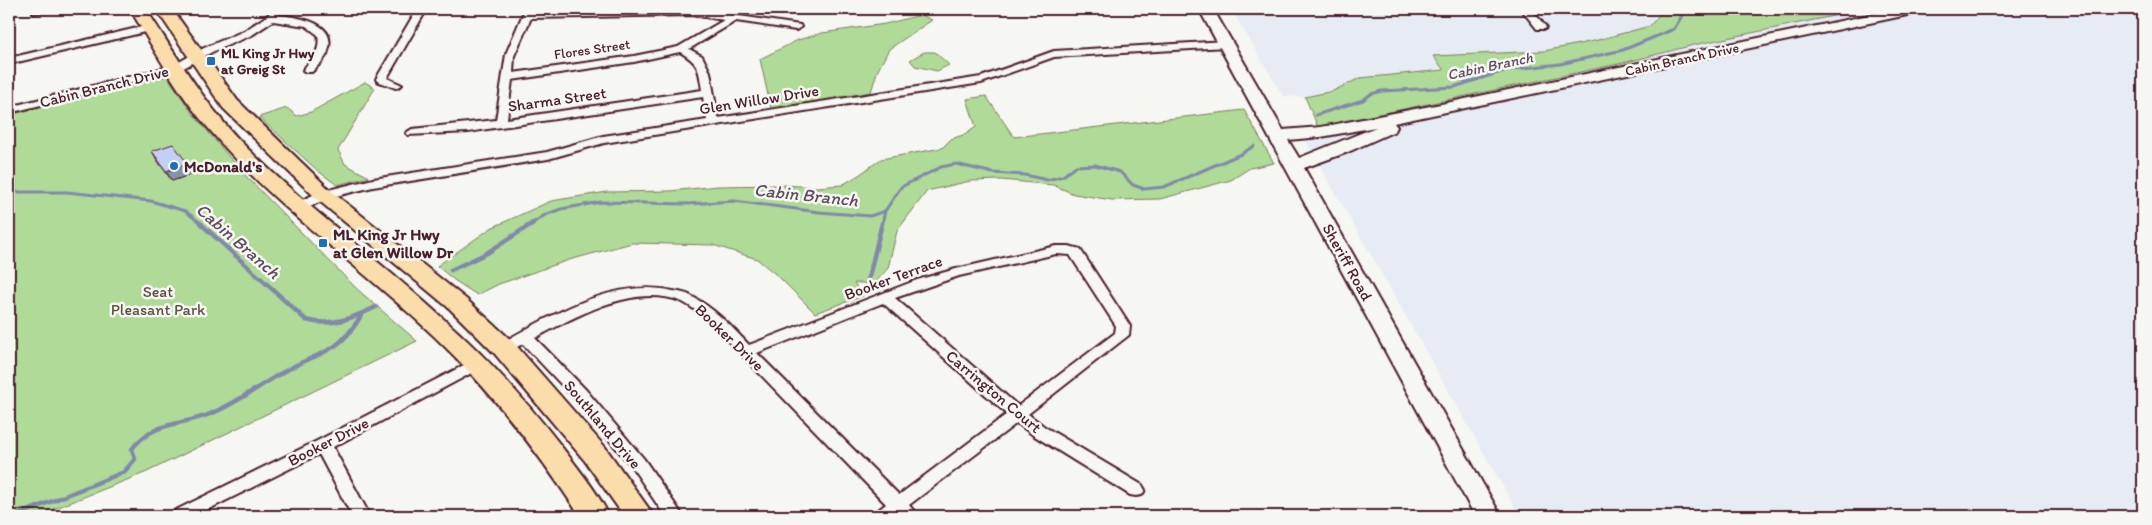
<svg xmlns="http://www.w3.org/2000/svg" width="2152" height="525" viewBox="0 0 2152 525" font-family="Itim,sans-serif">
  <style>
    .built { fill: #e7ebf3 }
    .green { fill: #afda97; stroke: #7c7c61 }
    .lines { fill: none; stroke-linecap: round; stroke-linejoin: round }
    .stream-far1 { stroke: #8089aa; stroke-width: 3 }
    .stream { stroke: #8089aa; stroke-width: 4.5 }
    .street-casing { stroke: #4a1f2b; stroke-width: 4 }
    .secondary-casing { stroke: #4a1f2b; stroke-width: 4 }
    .primary-casing { stroke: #4a1f2b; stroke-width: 4 }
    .street { fill: #f6f6f2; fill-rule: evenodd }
    .secondary { fill: #f6f6f2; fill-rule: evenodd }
    .primary { fill: #faddab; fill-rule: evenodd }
    .wall { fill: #a8b3d4; stroke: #4a1f2b }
    .shaded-wall { fill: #8892ac; stroke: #4a1f2b }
    .building { fill: #c3d0f6; stroke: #4a1f2b }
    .poi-dot { fill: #1f6fb2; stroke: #f6f6f2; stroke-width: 2 }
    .labels { text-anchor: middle; stroke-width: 5; stroke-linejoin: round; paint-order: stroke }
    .far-street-label { font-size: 14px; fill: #4a1f2b; stroke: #f6f6f2 }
    .far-poi-label { font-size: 14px; font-weight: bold; fill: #4a1f2b; stroke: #f6f6f2; text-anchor: start }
    .far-water-label { font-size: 15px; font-style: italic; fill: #604b60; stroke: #f6f6f2 }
    .street-label { font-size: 16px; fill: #4a1f2b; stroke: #f6f6f2 }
    .poi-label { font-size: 16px; font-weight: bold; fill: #4a1f2b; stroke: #f6f6f2; text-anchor: start }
    .park-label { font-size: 16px; fill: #634e46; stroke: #f6f6f2 }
    .water-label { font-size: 18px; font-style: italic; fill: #604b60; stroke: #f6f6f2 }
  </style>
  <rect width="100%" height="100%" fill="#f6f6f2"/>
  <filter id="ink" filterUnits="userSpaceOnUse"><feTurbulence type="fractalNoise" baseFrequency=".02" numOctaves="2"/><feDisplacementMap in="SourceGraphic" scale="10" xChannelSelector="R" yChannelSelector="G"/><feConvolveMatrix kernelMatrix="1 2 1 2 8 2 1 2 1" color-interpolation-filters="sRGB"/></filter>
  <g filter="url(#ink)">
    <!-- built -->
    <path class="built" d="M 1231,9 L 1664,9 L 1650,26 L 1594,41 L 1544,51 L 1434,56 L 1445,70 L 1360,78 L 1333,91 L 1305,97 L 1283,96 Z
      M 1867,9 L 2143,9 L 2143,516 L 1520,516 L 1299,129 L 1318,127 L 1453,99 Z"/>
    <!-- green -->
    <path class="green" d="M 1664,9 L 1867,9 L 1694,45 L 1623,63 L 1318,127 L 1305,97 L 1333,91 L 1360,78 L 1444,70 L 1433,56 L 1544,51 L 1594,41 L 1650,26 Z
      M 921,15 L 932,20 L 889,49 L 877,72 L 871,92 L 771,109 L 760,59 L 798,40 L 822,33 L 885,24 Z
      M 924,52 L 935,52 L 949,65 L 937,71 L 915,66 L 910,60 Z
      M 167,76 L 193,114 L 243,173 L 357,289 L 417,341 L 147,472 L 36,516 L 9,516 L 9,115 Z
      M 365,82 L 375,88 L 338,150 L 345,164 L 369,177 L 337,185 L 318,171 L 259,117 L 287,108 L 297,116 L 311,112 Z
      M 986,96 L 1014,137 L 1244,110 L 1274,163 L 1250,168 L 1231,180 L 1160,199 L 1112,200 L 1074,194 L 1053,185 L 1002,180 L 970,181 L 927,191 L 897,231 L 888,268 L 875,283 L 854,283 L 863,296 L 815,313 L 779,277 L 757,259 L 713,245 L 632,243 L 569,260 L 499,284 L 477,295 L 454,280 L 437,266 L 491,228 L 551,201 L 607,192 L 670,191 L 718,186 L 782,185 L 817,187 L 842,185 L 859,175 L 881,159 L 942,148 L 951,139 L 966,134 L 976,127 L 967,99 Z"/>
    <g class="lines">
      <!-- stream-far1 -->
      <path class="stream-far1" d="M 1316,115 L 1363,100 L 1371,94 L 1382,91 L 1454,87 L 1507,70 L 1560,64 L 1623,50 L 1674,29 L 1686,9
        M 9,192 L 67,192 L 151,201 L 185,211 L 202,224
        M 531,224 L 545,215 L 561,209 L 601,202 L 687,204 L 734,201 L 819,212 L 870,216 L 885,211 L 901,187 L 941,167 L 956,164 L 993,173 L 1025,175 L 1047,180 L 1063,176 L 1076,166 L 1095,165 L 1120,172 L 1133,185 L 1144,189 L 1164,187 L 1241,154 L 1254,146
        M 882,224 L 885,211"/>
      <!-- stream -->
      <path class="stream" d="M 200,223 L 306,320 C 332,327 353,318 376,307
        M 451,270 L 487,253 L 533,223
        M 867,285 L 882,223
        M 15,516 L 124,472 L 135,459 L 132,449 C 153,421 181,426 210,414 C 238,403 261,384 287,370 C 302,361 320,356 335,346 C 347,338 355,326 362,314"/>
      <!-- street casing -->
      <g class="street-casing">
        <path id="street" d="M 33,9 L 53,9 L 51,11 L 33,13 Z
          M 273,9 L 283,9 L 278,15 C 300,17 340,23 327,54 C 324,61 317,66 312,72 L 304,72 L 303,70 C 312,58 321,52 318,35 L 306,26 L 273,21 L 252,35 L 212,52 L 180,70 L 9,113 L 9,107 L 172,66 L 204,48 L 244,31 L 267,16 Z
          M 417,9 L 427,9 L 387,78 L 402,85 L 396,88 L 377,81 L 376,79 Z
          M 525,9 L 535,9 L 534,12 L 692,9 L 800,25 L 801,27 L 796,30 L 736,21 L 689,49 L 702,56 L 710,72 L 718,118 L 981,77 L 1054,51 L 1226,41 L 1231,44 L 1226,47 L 1054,57 L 981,83 L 604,143 L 548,159 L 373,187 L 328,198 L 305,209 L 295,209 L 294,206 L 295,203 L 320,192 L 373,179 L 547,152 L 603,136 L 707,120 L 703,97 L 468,132 L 408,135 L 406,133 L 412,129 L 496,120 L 506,54 ZM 692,15 L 724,20 L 678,47 L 634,56 L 513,73 L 514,56 L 531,18 ZM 680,52 C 699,63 699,69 702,90 L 507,119 L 512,80 L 634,62 Z
          M 1521,9 L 1531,9 L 1546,27 L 1545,29 L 1537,29 Z
          M 150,25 L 155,28 L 154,30 L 9,64 L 9,58 Z
          M 1056,246 L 1069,246 L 1080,249 L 1130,326 L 1129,335 L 1028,414 L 1045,427 L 1142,485 L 1145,490 L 1142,495 L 1136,496 L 1130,495 L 1033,435 L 1017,423 L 909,505 L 918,516 L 874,516 L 877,511 L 886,504 L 703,315 C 696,311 688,304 680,301 C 634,283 574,317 535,338 L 586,390 L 644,459 L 683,516 L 665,516 L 632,467 L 574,398 L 523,344 L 504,353 L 499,352 L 496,348 L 499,344 C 550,317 612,277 673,291 C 679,292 686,293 691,296 C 714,308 731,326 749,345 L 917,280 L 956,269 ZM 1056,254 L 1070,255 L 1116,326 L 1115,333 L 1018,406 L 895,298 L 959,276 ZM 883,303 L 1007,414 L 899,495 L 757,353 Z
          M 476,359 L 481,360 L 484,364 L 481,368 L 333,447 L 370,516 L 352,516 L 319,454 L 195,516 L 171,516 L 174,511 L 317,441 Z"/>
      </g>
      <!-- secondary casing -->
      <g class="secondary-casing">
        <path id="secondary" d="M 1199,9 L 1213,9 L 1283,130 L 1321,127 L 1446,103 L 1898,9 L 1924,9 L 1922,12 L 1917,13 L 1394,123 L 1397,127 L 1395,131 L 1348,152 L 1304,168 L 1501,516 L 1475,516 ZM 1376,127 L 1299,158 L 1288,140 L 1321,137 Z"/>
      </g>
      <!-- primary casing -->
      <g class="primary-casing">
        <path id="primary" d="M 130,9 L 146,9 C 178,58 206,107 248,149 C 308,209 377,258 439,315 C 483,353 522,396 558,442 C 575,465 597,490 609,516 L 580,516 C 534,446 483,380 421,324 C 350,259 271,203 209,129 C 177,93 155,50 130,9 Z
          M 156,9 L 172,9 L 237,100 L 331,191 L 466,299 L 513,342 L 605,447 L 654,516 L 624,516 L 585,461 L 495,354 L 450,309 L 317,199 L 223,108 Z"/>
      </g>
      <!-- street -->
      <use href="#street" class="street"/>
      <!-- secondary -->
      <use href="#secondary" class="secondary"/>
      <!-- primary -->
      <use href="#primary" class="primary"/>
    </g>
    <!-- wall -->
    <path class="wall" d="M 152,151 L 193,174 L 172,181 L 157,160 Z"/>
    <!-- shaded-wall -->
    <path class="shaded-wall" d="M 188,164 L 193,174 L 172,181 L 166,171 Z"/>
    <!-- building -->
    <path class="building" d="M 173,144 L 188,164 L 166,171 L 152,151 Z"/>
  </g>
  <!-- markers -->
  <g class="poi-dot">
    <rect x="206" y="56" width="10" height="10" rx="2.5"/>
    <circle cx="174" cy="166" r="5"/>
    <rect x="318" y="238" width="10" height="10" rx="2.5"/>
  </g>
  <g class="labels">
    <!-- far-street labels -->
    <g class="far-street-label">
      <text transform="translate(592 49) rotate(-8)" y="5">Flores Street</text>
      <text transform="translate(1682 59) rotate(-12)" y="5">Cabin Branch Drive</text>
    </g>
    <!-- far-poi labels -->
    <g class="far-poi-label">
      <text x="221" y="58">ML King Jr Hwy<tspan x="221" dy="16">at Greig St</tspan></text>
    </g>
    <!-- far-water labels -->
    <g class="far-water-label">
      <text transform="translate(1490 66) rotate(-12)" y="5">Cabin Branch</text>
    </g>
    <!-- street labels -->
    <g class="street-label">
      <text transform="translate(104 86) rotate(-14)" y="6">Cabin Branch Drive</text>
      <text transform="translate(557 99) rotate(-8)" y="6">Sharma Street</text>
      <text transform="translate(759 99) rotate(-9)" y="6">Glen Willow Drive</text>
      <text transform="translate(1348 262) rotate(61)" y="6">Sheriff Road</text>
      <text transform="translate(893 277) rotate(-20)" y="6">Booker Terrace</text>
      <text transform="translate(730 337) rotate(44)" y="6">Booker Drive</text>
      <text transform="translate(994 391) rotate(40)" y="6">Carrington Court</text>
      <text transform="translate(603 424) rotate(50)" y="6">Southland Drive</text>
      <text transform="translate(328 441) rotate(-27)" y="6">Booker Drive</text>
    </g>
    <!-- poi labels -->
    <g class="poi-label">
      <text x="184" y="172">McDonald's</text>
      <text x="333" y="240">ML King Jr Hwy<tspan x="333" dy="18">at Glen Willow Dr</tspan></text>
    </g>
    <!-- park labels -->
    <g class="park-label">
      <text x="158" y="297">Seat<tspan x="158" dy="18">Pleasant Park</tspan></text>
    </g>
    <!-- water labels -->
    <g class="water-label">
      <text transform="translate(806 195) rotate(6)" y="6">Cabin Branch</text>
      <text transform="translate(238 241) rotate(41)" y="6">Cabin Branch</text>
    </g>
  </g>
  <!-- margin -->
  <rect width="2152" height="525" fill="none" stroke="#f6f6f2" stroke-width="30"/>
  <rect x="15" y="15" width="2122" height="495" fill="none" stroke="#4a1f2b" stroke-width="2" filter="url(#ink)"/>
</svg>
